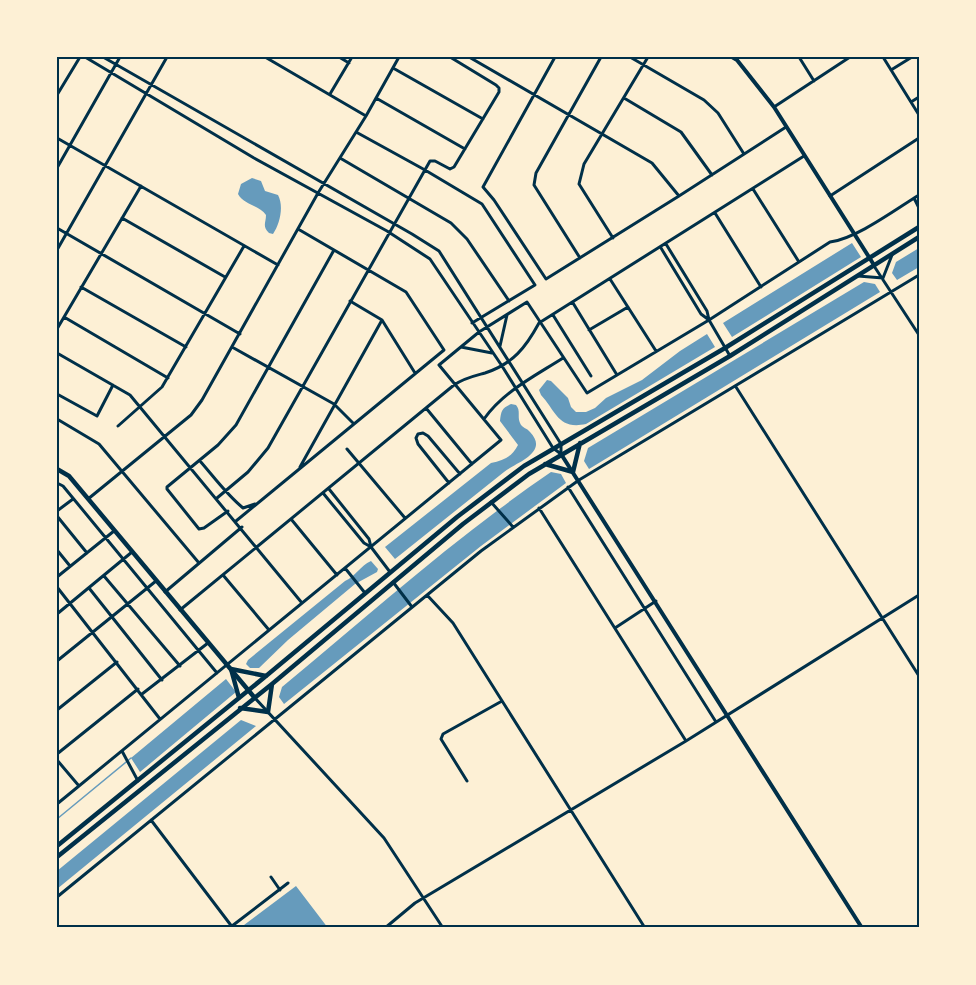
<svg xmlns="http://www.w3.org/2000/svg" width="976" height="985" viewBox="0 0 976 985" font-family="'DM Sans',sans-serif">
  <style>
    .water { fill: #669bbc }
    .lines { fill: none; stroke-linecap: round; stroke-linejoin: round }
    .stream { stroke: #669bbc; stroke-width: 1.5 }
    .minor { stroke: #003049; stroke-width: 3 }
    .tertiary { stroke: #003049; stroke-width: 4 }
    .secondary { stroke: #003049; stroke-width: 4.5 }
    .primary { stroke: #003049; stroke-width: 4.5 }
    .neatline { fill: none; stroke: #003049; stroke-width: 2 }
  </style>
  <rect width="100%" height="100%" fill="#fdf0d5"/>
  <!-- water -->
  <path class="water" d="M 252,178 L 261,181 L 265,191 L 278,195 C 284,206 280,224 273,234 L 269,233 C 262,226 266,223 266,215 C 259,205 244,205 238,194 L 241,184 Z
    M 852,243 L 861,257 L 732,337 L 723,323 Z
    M 919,248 L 919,267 L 897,280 L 892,273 L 896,262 Z
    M 864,282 L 875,284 L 880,292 L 589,469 L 584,461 L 588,448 Z
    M 707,334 L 715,347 L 586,424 C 558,430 556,411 541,395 L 539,390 L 547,380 L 551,381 L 568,398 L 571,407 L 576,412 L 586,412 L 595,408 L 606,398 L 642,380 L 680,351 Z
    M 511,404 L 516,405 C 521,411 517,416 520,423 C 522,428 527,428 530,432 C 550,453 515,463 504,472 L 395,559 L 385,547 L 491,463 C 504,460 512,457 518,445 L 500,421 C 501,411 502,408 511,404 Z
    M 551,472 L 561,474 L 566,483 L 481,546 L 284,704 L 279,697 L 282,687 C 370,614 456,537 551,472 Z
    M 371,561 L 378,569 L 377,572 L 355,584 L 288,640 L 259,668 L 250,668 L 246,664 L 248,660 L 345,581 C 356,576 360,566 371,561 Z
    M 226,679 L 236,692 L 140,772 L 131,758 Z
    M 241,720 L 256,726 L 57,889 L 57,871 Z
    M 296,886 L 328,928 L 246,928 L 244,925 Z"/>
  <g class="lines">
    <!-- stream -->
    <path class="stream" d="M 57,819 L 131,758"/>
    <!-- minor -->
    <path class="minor" d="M 85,57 L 254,158 L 387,231 L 430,259 L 502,366 L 553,448 L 561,454
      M 103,57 L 412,234 L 439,251 L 561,444 L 561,454
      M 265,57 L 366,116
      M 339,57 L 349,63
      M 469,57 L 652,163 L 679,196
      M 555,57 L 483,187 L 494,200 L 546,279 L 679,196 L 786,127
      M 630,57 L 704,100 L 718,113 L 744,154
      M 799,57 L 814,81
      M 883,57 L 919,115
      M 393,68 L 483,119
      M 891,70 L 912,57
      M 330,94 L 352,57
      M 57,95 L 80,57
      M 376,98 L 465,149
      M 624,98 L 681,132 L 712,175
      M 911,102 L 919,97
      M 774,107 L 850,57
      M 356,132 L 425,170 L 482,204 L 535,285 L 472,323
      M 57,138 L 278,265
      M 340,158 L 451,223 L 467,239 L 509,301
      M 57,168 L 120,57
      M 753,189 L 799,262
      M 830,196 L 919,138
      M 914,198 L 919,208
      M 715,213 L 761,287
      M 122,218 L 225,277
      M 57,228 L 240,334
      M 613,238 L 579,184 L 584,164 L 648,57
      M 666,244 L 707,311 L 709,320 L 730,356
      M 661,248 L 701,314 L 709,320
      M 57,250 L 167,57
      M 580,258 L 534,185 L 536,173 L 601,57
      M 874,266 L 919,335
      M 858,276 L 883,278 L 892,255
      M 610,279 L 656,351
      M 81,287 L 186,347
      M 350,301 L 382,320 L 415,373
      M 573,303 L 617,375
      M 553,315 L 591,376
      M 64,317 L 168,378
      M 57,329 L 141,186
      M 589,330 L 628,307
      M 500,346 L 507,315
      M 232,347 L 334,404 L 354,424
      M 461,347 L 492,353
      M 57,353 L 130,395 L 302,603
      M 736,387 L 919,676
      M 57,394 L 97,416 L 113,385
      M 426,408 L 472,464
      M 57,419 L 99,444 L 199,563
      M 484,419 C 504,391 535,376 563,358
      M 118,426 L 162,387 L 244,246
      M 347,449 L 405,518
      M 200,461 C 214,477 226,494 243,508 L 255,504
      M 300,467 L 382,320
      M 57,483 L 63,486 L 217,673
      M 449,483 L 418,444 L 416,438 L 418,434 L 423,433 L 428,436 L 460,474
      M 568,487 L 716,722
      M 323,493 L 364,543 L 371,547 L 369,539 L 329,489
      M 217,498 L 248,472 L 268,448 L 430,161 L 435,161 L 450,169 L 454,167 L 499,92 L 499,88 L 496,85 L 450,57
      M 88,499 L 191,415 L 202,400 L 318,193 L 366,116 L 399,57
      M 491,502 L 513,527
      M 539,508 L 686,741
      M 57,511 L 73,499
      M 228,511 L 204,528 L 199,529 L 167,489 L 167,487 L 218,445 L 236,425 L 334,250
      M 57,516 L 87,553
      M 291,519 L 337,575
      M 236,521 L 444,350 L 406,292 L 298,229
      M 371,547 L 390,572
      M 57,550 L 70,566
      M 345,568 L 365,593
      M 223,575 L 269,630
      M 104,576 L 180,666
      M 57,577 L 114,531
      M 393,582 L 412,607
      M 57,587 L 160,719
      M 89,588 L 162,680
      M 165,592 L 242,527
      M 427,595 L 453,623 L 645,928
      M 180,610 L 454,385 C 464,378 474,376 485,373 C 513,364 526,347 539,323 L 804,156
      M 57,614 L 132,552
      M 615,628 L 656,601
      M 57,661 L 156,581
      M 142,694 L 208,643
      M 255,698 L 384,838 L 443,928
      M 57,710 L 117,662
      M 122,751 L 138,781
      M 57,754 L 138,689
      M 57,760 L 79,786
      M 467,781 L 441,739 L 443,734 L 502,701
      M 57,804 L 501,440 L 439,365 L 479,332 L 527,302 L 587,393 L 709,320 L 830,242 C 856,239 896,209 919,195
      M 151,820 L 233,928
      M 271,877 L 280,890
      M 57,897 L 481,551 L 579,480 L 919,275
      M 232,926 L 288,883
      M 385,928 L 415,903 L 686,741 L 919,595"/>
    <!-- tertiary -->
    <path class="tertiary" d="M 732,57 L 737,60 L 774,107 L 874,265
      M 561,454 L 862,928"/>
    <!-- secondary -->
    <path class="secondary" d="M 57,469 L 69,476 L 254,697"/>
    <!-- primary -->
    <path class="primary" d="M 545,464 L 573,472 L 580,443
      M 239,698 L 231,669 L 266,676
      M 240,708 L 268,712 L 272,684
      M 57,846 L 266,676 L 457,517 L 524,466 L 725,348 L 919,227
      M 57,857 L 272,684 L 463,524 L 529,474 L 730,356 L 919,237"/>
  </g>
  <!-- border -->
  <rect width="976" height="985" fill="none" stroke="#fdf0d5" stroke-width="117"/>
  <rect x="58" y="58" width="860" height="868" class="neatline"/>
</svg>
